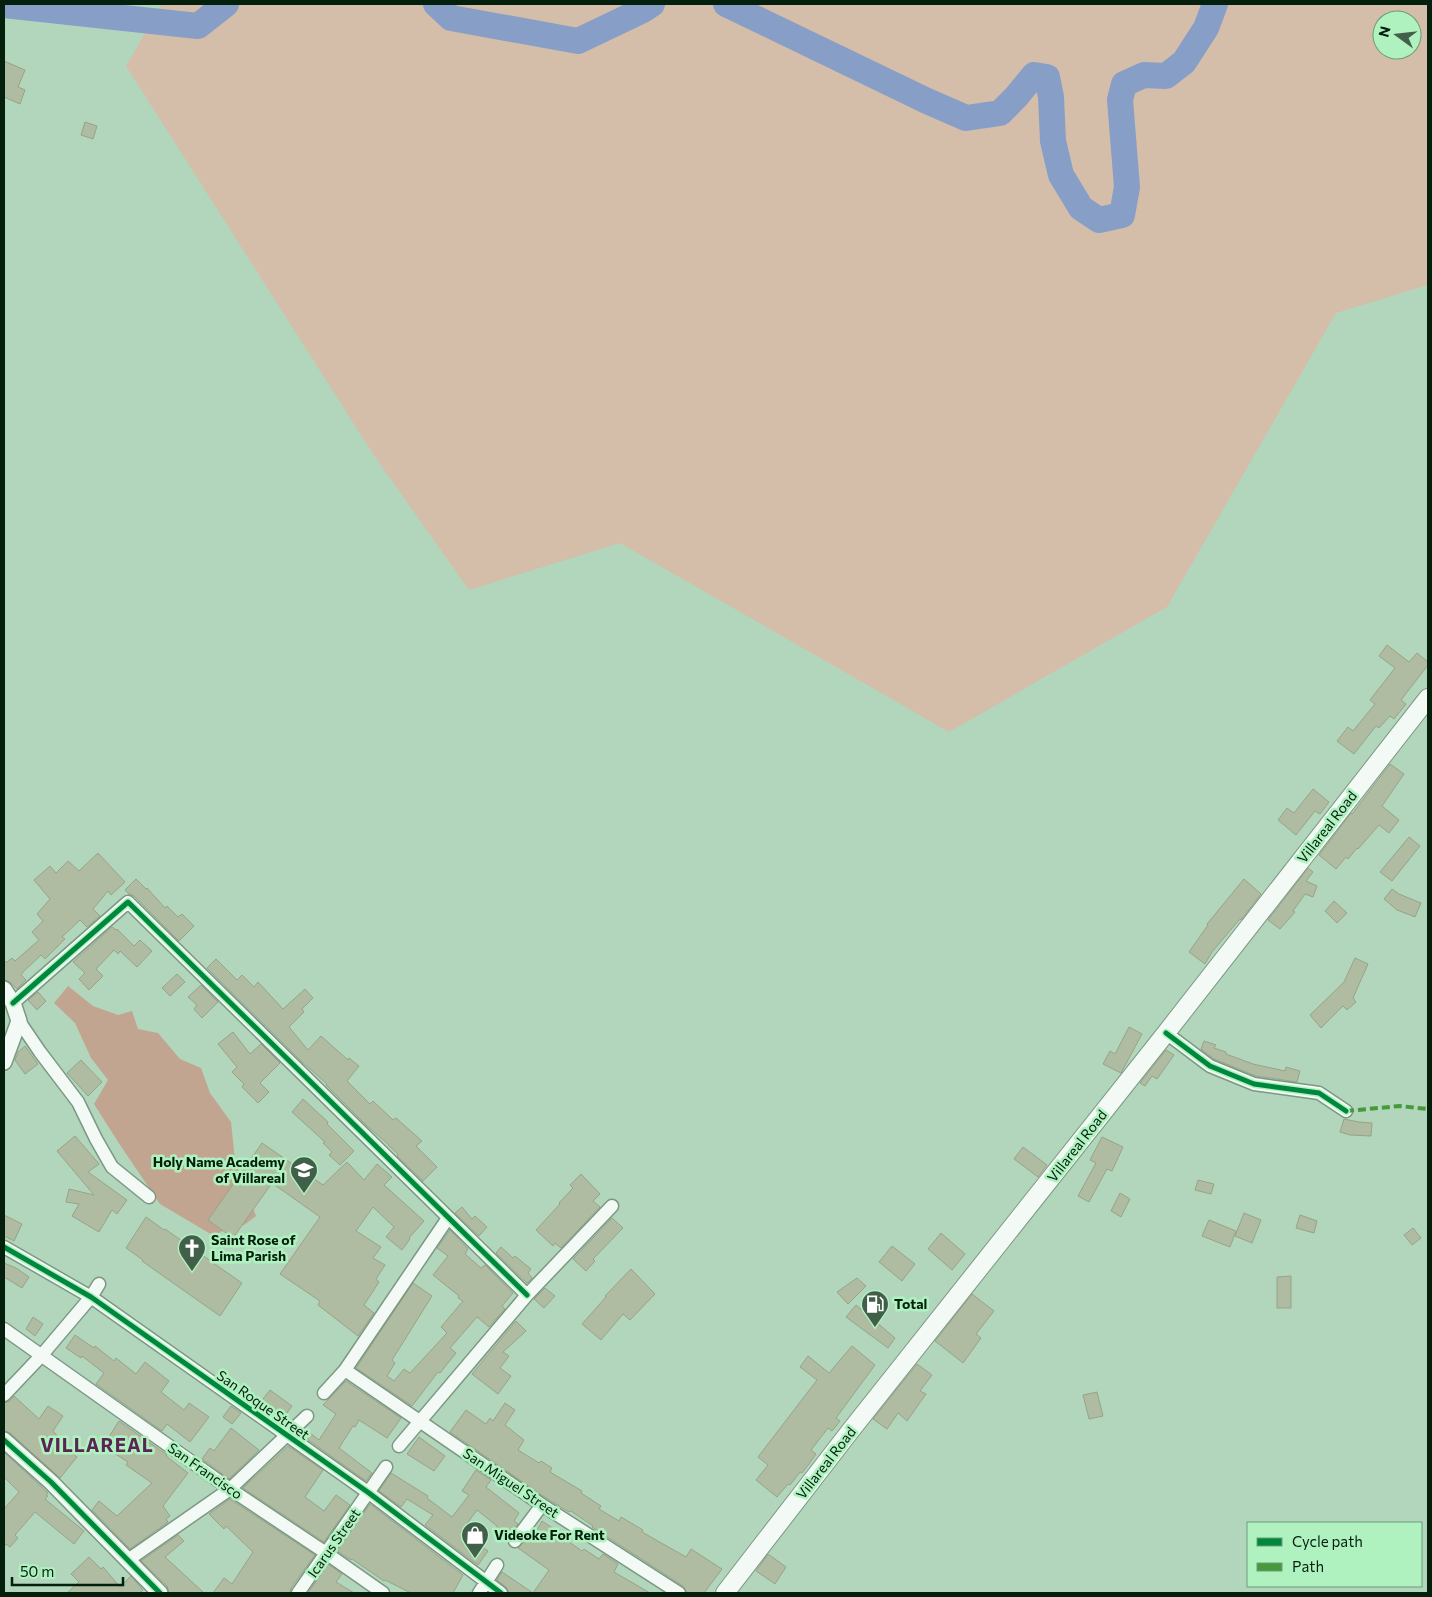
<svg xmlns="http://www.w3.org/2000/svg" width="1432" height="1597" viewBox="0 0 1432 1597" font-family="Commissioner,sans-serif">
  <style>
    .green { fill: #d4bda9; fill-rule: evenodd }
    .forest { fill: #c2a591 }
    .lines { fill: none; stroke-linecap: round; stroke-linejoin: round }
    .river { stroke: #879fc7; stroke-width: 26 }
    .building { fill: #b0bca2; stroke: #97a389 }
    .minor-casing { stroke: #7b9883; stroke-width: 15 }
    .tertiary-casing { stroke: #7b9883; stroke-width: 18 }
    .secondary-casing { stroke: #7b9883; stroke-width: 20 }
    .minor { stroke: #f3f9f5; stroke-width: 12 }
    .tertiary { stroke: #f3f9f5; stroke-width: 15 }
    .secondary { stroke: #f3f9f5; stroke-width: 18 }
    .quiet { stroke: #479a3b; stroke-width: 4; stroke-dasharray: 8 4; stroke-linecap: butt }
    .cycleway-casing { stroke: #aff2c0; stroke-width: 8 }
    .cycleway { stroke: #00873e; stroke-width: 5 }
    .labels { text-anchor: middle; stroke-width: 5; stroke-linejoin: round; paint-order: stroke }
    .street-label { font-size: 14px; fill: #051f0d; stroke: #aff2c0 }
    .poi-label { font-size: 14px; font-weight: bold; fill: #051f0d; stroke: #aff2c0; text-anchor: start }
    .district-label { font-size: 19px; font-weight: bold; letter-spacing: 1px; fill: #592553; stroke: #aff2c0 }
  </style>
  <rect width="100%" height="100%" fill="#b2d6bb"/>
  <!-- green -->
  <path class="green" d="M 162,4 L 1428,4 L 1428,285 L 1336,313 L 1167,607 L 949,732 L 620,543 L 469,590 L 373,454 L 126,66 ZM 1382,20 L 1412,20 L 1412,50 L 1382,50 Z"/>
  <!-- forest -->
  <path class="forest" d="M 68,986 L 93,1006 L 118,1015 L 132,1011 L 138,1029 L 158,1033 L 180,1059 L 201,1068 L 210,1093 L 231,1122 L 235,1160 L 256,1216 L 244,1225 L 226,1229 L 214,1236 L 160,1204 L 118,1142 L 94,1104 L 108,1080 L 91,1058 L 75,1023 L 54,1003 Z"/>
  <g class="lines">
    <!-- river -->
    <path class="river" d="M 436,4 L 451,18 L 578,41 L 643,10 L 652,4
      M 726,4 L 927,101 L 966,118 L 1000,113 L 1016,97 L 1034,75 L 1047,77 L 1051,97 L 1053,141 L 1061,175 L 1081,208 L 1099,220 L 1122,215 L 1127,187 L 1120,100 L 1124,84 L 1144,75 L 1166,76 L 1184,62 L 1206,28 L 1215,4
      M 4,5 L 198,26 L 226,4"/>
  </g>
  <!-- building -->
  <path class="building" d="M 4,61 L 25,70 L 18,87 L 25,90 L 20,104 L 4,97 Z
    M 85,122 L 97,126 L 93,139 L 81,135 Z
    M 1387,645 L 1409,662 L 1417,653 L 1428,662 L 1428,665 L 1401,700 L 1406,704 L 1394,719 L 1390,716 L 1379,728 L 1376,726 L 1354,754 L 1337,741 L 1348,727 L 1353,731 L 1375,704 L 1370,700 L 1395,668 L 1379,656 Z
    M 1390,764 L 1404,774 L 1382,806 L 1399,820 L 1389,833 L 1379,825 L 1358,849 L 1357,848 L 1348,859 L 1346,857 L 1336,869 L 1319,855 L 1351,813 L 1352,814 Z
    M 1313,789 L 1329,802 L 1320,814 L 1315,811 L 1296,835 L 1278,820 L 1287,808 L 1294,813 Z
    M 1409,837 L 1420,846 L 1392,881 L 1380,872 Z
    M 98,853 L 125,882 L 111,895 L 108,891 L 93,909 L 100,916 L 87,927 L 80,920 L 62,937 L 65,939 L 45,959 L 41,955 L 23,972 L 21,975 L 26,980 L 17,989 L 9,981 L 4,980 L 4,962 L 7,962 L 12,958 L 15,961 L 39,940 L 32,932 L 43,921 L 37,914 L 50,899 L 34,880 L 50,866 L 56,873 L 68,861 L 79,871 Z
    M 1308,868 L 1313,872 L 1306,881 L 1317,886 L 1313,897 L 1305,894 L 1293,911 L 1295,912 L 1280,929 L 1268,920 Z
    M 136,879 L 146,889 L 147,888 L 165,908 L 167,906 L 178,917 L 182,914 L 194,926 L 179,941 L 134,896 L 129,894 L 125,890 Z
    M 1244,879 L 1261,894 L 1242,919 L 1239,920 L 1212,952 L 1205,964 L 1189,952 L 1208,925 L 1207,924 Z
    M 1392,889 L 1399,894 L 1421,903 L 1415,917 L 1397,910 L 1384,899 Z
    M 1334,901 L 1347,913 L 1337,923 L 1325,911 Z
    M 112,927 L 116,930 L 117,929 L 134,946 L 140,940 L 152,951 L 137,967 L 120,951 L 118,954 L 114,950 L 96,969 L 103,976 L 89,990 L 79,979 L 85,973 L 73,962 Z
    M 1355,958 L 1368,964 L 1353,998 L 1356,1002 L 1347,1010 L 1343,1006 L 1321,1028 L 1310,1015 L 1344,982 Z
    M 216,959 L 237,980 L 242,975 L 254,987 L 258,982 L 283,1009 L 305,989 L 313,998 L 302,1009 L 304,1012 L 289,1027 L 308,1050 L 321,1036 L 348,1060 L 349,1058 L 359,1066 L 347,1081 L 370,1104 L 373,1101 L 393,1120 L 396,1118 L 422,1141 L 416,1146 L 437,1167 L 423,1181 L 397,1156 L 398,1154 L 388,1145 L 389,1145 L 367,1126 L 326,1085 L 327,1084 L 300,1060 L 207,968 Z
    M 177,974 L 185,982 L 170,996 L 162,988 Z
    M 201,985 L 218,1002 L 202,1018 L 194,1009 L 197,1005 L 188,997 Z
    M 38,992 L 46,1001 L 37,1010 L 28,1000 Z
    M 1129,1027 L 1142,1034 L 1121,1073 L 1103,1064 L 1110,1051 L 1115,1054 Z
    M 233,1032 L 250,1054 L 261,1044 L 280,1063 L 260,1083 L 269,1092 L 258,1103 L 242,1087 L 244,1084 L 232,1072 L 237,1067 L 218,1044 Z
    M 1204,1041 L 1216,1045 L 1214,1048 L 1226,1052 L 1226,1054 L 1253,1064 L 1285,1071 L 1286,1067 L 1300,1071 L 1297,1082 L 1256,1076 L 1214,1059 L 1201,1049 Z
    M 25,1046 L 38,1064 L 25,1074 L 15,1060 L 18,1052 Z
    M 1166,1050 L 1174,1055 L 1157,1079 L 1152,1076 L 1145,1086 L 1140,1083 Z
    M 81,1060 L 102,1082 L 88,1096 L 67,1073 Z
    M 303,1099 L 328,1122 L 327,1124 L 354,1151 L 340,1165 L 329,1155 L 332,1152 L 323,1143 L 325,1142 L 292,1112 Z
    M 1344,1119 L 1359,1122 L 1372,1123 L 1371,1136 L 1350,1135 L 1340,1132 Z
    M 75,1136 L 99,1164 L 88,1172 L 127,1200 L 117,1214 L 112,1210 L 99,1232 L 72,1216 L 79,1204 L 66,1202 L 69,1189 L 94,1195 L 57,1151 Z
    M 1102,1137 L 1123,1147 L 1112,1171 L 1107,1169 L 1089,1202 L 1078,1196 L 1096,1163 L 1090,1160 Z
    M 262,1143 L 323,1185 L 347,1162 L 364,1180 L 377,1164 L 392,1177 L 384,1185 L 424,1221 L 409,1238 L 410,1239 L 402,1250 L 386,1237 L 394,1227 L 373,1207 L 356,1231 L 381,1247 L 373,1258 L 385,1265 L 376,1279 L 379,1282 L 364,1305 L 374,1313 L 358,1336 L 318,1305 L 320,1301 L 280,1274 L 320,1217 L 272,1183 L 233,1238 L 208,1220 Z
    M 1023,1147 L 1047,1165 L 1038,1177 L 1014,1159 Z
    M 581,1174 L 600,1194 L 593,1201 L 600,1207 L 561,1248 L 555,1243 L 553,1246 L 536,1230 L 560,1204 L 559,1203 L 573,1188 L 570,1185 Z
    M 1198,1180 L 1214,1184 L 1211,1194 L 1195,1190 Z
    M 1120,1193 L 1130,1199 L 1121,1217 L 1111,1211 Z
    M 462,1207 L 472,1219 L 475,1216 L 487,1227 L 479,1236 L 455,1213 Z
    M 1244,1213 L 1261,1220 L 1252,1243 L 1235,1236 Z
    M 4,1215 L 22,1224 L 14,1241 L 4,1236 Z
    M 1300,1215 L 1317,1221 L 1314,1233 L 1296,1228 Z
    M 146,1217 L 164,1230 L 165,1229 L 242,1283 L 220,1316 L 142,1261 L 143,1260 L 126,1248 Z
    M 612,1218 L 623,1228 L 593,1259 L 595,1261 L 586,1271 L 573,1259 Z
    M 1209,1220 L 1236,1231 L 1230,1247 L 1202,1236 Z
    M 1413,1228 L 1421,1238 L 1412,1245 L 1404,1235 Z
    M 450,1230 L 468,1249 L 465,1254 L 481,1268 L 485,1265 L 513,1293 L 502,1306 L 505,1309 L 489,1327 L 477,1317 L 450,1348 L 456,1353 L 440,1373 L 438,1372 L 412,1406 L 356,1368 L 413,1283 L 432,1296 L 392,1360 L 395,1363 L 387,1376 L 394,1381 L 404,1369 L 410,1373 L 447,1333 L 441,1327 L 463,1301 L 458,1298 L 459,1296 L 433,1275 L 448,1256 L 437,1248 Z
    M 941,1233 L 965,1254 L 952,1270 L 928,1249 Z
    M 892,1246 L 915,1264 L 902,1281 L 879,1262 Z
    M 501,1247 L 513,1258 L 515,1256 L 531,1269 L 528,1273 L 532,1278 L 527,1283 L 496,1253 Z
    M 4,1263 L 16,1268 L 29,1277 L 22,1288 L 4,1277 Z
    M 631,1269 L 655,1294 L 630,1320 L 623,1314 L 601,1340 L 582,1324 L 606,1297 L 605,1296 Z
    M 1291,1276 L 1291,1308 L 1277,1308 L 1277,1277 Z
    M 857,1278 L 866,1286 L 848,1304 L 837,1292 Z
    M 545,1288 L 555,1296 L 544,1308 L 534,1299 Z
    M 972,1294 L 994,1311 L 976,1334 L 981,1338 L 963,1363 L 935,1341 Z
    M 856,1305 L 895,1338 L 888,1348 L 846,1317 Z
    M 33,1317 L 43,1324 L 35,1336 L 26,1329 Z
    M 516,1321 L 526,1331 L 503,1352 L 509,1356 L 500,1368 L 511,1376 L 498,1394 L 472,1374 Z
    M 75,1335 L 94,1348 L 95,1346 L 114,1361 L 116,1358 L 136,1374 L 145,1362 L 169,1381 L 161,1392 L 184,1410 L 189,1403 L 209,1417 L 190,1442 L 167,1424 L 162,1431 L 96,1384 L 104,1373 L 82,1356 L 81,1358 L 66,1348 Z
    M 852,1346 L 875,1365 L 836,1418 L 840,1421 L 832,1431 L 828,1428 L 811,1450 L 816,1454 L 809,1464 L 802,1473 L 800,1472 L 790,1485 L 788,1484 L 777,1497 L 756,1480 L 768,1465 L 758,1457 L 817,1380 L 800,1367 L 808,1356 L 829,1373 Z
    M 917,1364 L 932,1375 L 920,1391 L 926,1394 L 907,1421 L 898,1413 L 887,1429 L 873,1419 Z
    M 346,1381 L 401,1418 L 387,1438 L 359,1420 L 355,1427 L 353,1426 L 339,1448 L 372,1473 L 366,1481 L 300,1434 L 305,1429 L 319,1440 L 336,1414 L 323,1405 Z
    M 270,1390 L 292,1406 L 281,1421 L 259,1404 Z
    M 1097,1392 L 1103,1416 L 1089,1419 L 1083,1395 Z
    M 14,1396 L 39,1419 L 48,1406 L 63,1416 L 53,1431 L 59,1438 L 56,1441 L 77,1457 L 60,1478 L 10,1433 L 4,1431 L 4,1403 L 10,1401 Z
    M 505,1403 L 515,1410 L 505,1425 L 524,1440 L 518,1450 L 539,1463 L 541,1461 L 552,1468 L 550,1472 L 582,1491 L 581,1493 L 601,1506 L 599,1509 L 619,1521 L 621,1517 L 643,1530 L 642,1532 L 686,1557 L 691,1549 L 722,1569 L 704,1593 L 687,1593 L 683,1586 L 592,1527 L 593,1526 L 571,1511 L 569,1512 L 546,1498 L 450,1432 L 466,1410 L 486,1424 L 490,1418 L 493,1421 Z
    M 231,1406 L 241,1413 L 232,1424 L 223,1417 Z
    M 119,1421 L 167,1455 L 166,1456 L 188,1473 L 163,1506 L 170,1516 L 166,1519 L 168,1522 L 130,1549 L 92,1510 L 99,1501 L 117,1516 L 152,1483 L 126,1465 L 128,1462 L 103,1446 Z
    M 231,1428 L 259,1450 L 229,1479 L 202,1459 L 210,1448 L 214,1451 Z
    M 419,1437 L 445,1456 L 434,1471 L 407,1454 Z
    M 288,1446 L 323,1470 L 305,1497 L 324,1511 L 336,1495 L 350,1505 L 324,1542 L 243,1488 Z
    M 4,1452 L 48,1493 L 46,1495 L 48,1496 L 45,1499 L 84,1531 L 74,1544 L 35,1512 L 15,1535 L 18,1538 L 10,1547 L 6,1544 L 4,1547 L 4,1509 L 19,1492 L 4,1477 Z
    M 476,1470 L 491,1480 L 486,1487 L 519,1513 L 514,1521 L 518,1524 L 507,1540 L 494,1530 L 497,1526 L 477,1510 L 461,1532 L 488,1551 L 478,1565 L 425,1525 L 433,1515 L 407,1499 L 401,1507 L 379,1491 L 391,1473 L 428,1496 L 427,1498 L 452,1517 L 469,1495 L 462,1491 Z
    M 230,1499 L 315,1555 L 291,1588 L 290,1593 L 213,1593 L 224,1578 L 232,1584 L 253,1552 L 226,1526 L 224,1529 L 209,1514 Z
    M 370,1504 L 463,1575 L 453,1593 L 411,1593 L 385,1580 L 384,1581 L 352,1559 L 351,1560 L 337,1551 Z
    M 542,1521 L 557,1531 L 556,1533 L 582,1551 L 584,1549 L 599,1559 L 603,1554 L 618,1564 L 614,1572 L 650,1593 L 533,1593 L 549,1570 L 518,1548 L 531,1533 L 534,1535 Z
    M 178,1535 L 184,1541 L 165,1557 L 204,1593 L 169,1593 L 167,1586 L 141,1561 Z
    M 768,1554 L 786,1567 L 775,1584 L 756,1571 Z
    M 89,1557 L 101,1569 L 103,1567 L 120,1587 L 131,1576 L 143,1590 L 140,1593 L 67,1593 L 79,1582 L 71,1574 Z
    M 328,1564 L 342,1574 L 336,1582 L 354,1593 L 308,1593 Z
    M 502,1572 L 533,1593 L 509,1593 L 506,1587 L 497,1580 Z"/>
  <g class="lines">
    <!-- minor casing -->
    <g class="minor-casing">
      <path id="minor" d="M 13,1003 L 128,902 L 527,1295
        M 19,1021 L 40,1052 L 78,1102 L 96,1139 L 112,1167 L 149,1197
        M 1166,1033 L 1210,1066 L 1254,1084 L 1319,1093 L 1346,1111
        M 4,1247 L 91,1297 L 369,1493 L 501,1593
        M 4,1329 L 230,1489 L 326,1553 L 383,1593
        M 345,1370 L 542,1505 L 679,1593
        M 324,1393 L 345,1370 L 448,1218
        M 4,1395 L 41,1356 L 91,1297 L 99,1284
        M 399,1446 L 527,1295 L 612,1206
        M 515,1541 L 542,1505
        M 128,1560 L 230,1489 L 307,1416
        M 298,1593 L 386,1467
        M 479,1593 L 497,1565"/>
    </g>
    <!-- tertiary casing -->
    <g class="tertiary-casing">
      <path id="tertiary" d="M 4,989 L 13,1003 L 19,1021 L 4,1062
        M 4,1440 L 51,1482 L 160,1593"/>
    </g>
    <!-- secondary casing -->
    <g class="secondary-casing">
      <path id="secondary" d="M 725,1593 L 851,1430 L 1166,1033 L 1428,698"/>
    </g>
    <!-- minor -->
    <use href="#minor" class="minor"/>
    <!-- tertiary -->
    <use href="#tertiary" class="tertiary"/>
    <!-- secondary -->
    <use href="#secondary" class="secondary"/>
    <!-- quiet -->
    <path class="quiet" d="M 1346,1111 L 1400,1106 L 1428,1109"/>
    <!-- cycleway casing -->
    <g class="cycleway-casing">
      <path id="cycleway" d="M 13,1003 L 128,902 L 527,1295
        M 1166,1033 L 1210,1066 L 1254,1084 L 1319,1093 L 1346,1111
        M 4,1247 L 91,1297 L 369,1493 L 501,1593
        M 4,1440 L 51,1482 L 160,1593"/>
    </g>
    <!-- cycleway -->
    <use href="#cycleway" class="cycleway"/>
  </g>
  <!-- icons -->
  <defs>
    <g id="school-pin" transform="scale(1.4375)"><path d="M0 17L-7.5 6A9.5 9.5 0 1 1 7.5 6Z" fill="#425f4a" stroke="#aff2c0"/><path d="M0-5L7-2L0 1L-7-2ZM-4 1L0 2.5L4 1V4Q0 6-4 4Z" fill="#fff"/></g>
    <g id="church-pin" transform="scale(1.4375)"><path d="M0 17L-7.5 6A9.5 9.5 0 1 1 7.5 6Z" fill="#425f4a" stroke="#aff2c0"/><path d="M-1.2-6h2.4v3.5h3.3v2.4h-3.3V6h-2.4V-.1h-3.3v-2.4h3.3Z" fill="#fff"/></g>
    <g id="fuel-pin" transform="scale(1.4375)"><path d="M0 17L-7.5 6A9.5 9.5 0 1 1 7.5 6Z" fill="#425f4a" stroke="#aff2c0"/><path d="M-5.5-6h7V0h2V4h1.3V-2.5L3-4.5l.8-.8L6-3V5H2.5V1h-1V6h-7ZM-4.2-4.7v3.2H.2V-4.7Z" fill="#fff"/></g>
    <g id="shop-pin" transform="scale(1.4375)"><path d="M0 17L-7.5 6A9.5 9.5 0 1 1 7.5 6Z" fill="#425f4a" stroke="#aff2c0"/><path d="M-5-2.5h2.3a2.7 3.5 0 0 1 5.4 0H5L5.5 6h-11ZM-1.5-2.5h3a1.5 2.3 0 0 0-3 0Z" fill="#fff"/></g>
  </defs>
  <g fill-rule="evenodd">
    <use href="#school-pin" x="304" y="1170"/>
    <use href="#church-pin" x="192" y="1248"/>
    <use href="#fuel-pin" x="875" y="1304"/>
    <use href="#shop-pin" x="475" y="1535"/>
  </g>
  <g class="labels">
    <!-- street labels -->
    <g class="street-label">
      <text transform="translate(1327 827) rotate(-52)" y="5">Villareal Road</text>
      <text transform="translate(1077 1146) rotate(-52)" y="5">Villareal Road</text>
      <text transform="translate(263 1405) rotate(35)" y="5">San Roque Street</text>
      <text transform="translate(826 1463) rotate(-52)" y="5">Villareal Road</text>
      <text transform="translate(205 1471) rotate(35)" y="5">San Francisco</text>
      <text transform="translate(511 1483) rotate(34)" y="5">San Miguel Street</text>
      <text transform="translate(334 1543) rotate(-55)" y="5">Icarus Street</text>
    </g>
    <!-- poi labels -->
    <g class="poi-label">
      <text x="285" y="1167" text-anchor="end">Holy Name Academy<tspan x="285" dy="16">of Villareal</tspan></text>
      <text x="211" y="1245">Saint Rose of<tspan x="211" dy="16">Lima Parish</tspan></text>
      <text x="894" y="1309">Total</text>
      <text x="494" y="1540">Videoke For Rent</text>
    </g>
    <!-- district labels -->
    <g class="district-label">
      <text x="97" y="1452">VILLAREAL</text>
    </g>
  </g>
  <!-- border -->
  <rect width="1432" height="1597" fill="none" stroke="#051f0d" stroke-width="10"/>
  <!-- legend -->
  <rect x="1247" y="1522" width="175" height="65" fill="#aff2c0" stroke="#6b9e78"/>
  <rect x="1257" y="1538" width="25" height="8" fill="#00873e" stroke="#6b9e78"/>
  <text x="1292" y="1547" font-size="15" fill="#051f0d">Cycle path</text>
  <rect x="1257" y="1563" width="25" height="8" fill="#479a3b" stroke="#6b9e78"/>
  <text x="1292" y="1572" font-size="15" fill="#051f0d">Path</text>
  <!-- north arrow -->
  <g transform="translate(1397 35) rotate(285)"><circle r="24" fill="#aff2c0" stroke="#6b9e78"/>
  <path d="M0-4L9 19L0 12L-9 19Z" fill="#425f4a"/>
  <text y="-8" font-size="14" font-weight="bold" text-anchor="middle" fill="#051f0d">N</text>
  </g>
  <!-- scale -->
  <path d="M12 1577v8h111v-8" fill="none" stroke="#051f0d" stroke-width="2.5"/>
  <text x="20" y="1577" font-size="15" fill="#051f0d" stroke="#aff2c0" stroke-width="4" paint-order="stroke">50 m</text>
</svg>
